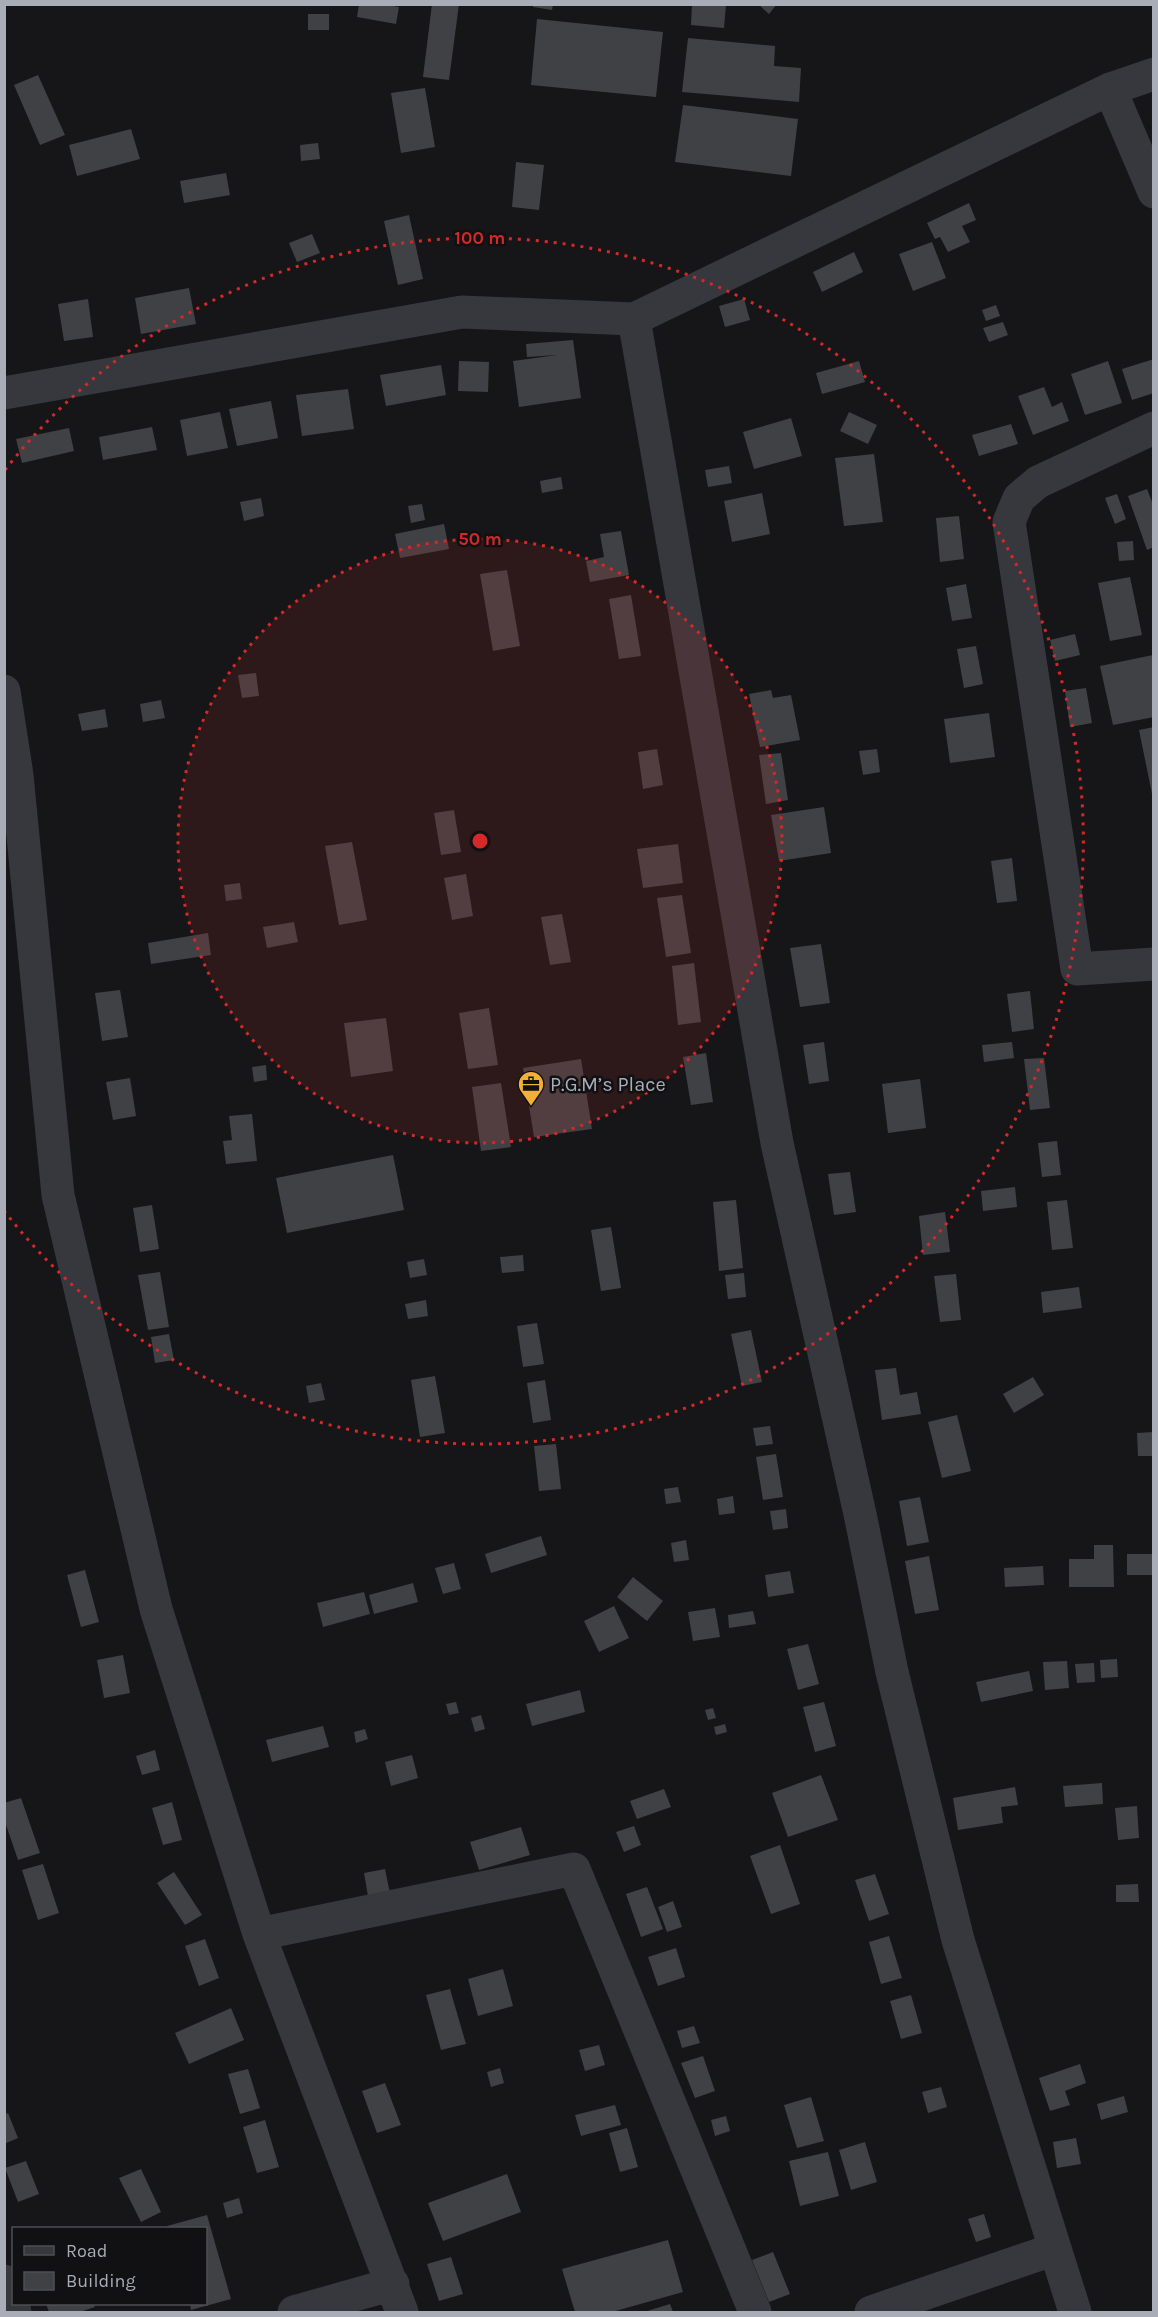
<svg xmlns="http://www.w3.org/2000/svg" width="1158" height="2317" viewBox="0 0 1158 2317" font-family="Karla,sans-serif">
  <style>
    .building { fill: #404145 }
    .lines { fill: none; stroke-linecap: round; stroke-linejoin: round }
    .minor { stroke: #37383d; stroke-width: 33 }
    .ring { fill: none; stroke: #d62828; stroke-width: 3; stroke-dasharray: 3 6 }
    .labels { text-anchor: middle; stroke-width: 5; stroke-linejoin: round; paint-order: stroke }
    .poi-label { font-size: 20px; fill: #a8adb8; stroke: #111113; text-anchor: start }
    .centre { fill: #d62828; stroke: #111113; stroke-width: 3 }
    .ring-label { font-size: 18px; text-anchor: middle; font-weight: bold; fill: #d62828; stroke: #111113; stroke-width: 5; stroke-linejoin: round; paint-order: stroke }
  </style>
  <rect width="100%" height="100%" fill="#161618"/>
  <!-- building -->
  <path class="building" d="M 359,4 L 382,4 L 399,7 L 396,24 L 357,17 Z
    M 432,4 L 459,4 L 449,80 L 423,77 Z
    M 533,4 L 553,4 L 552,10 L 533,7 Z
    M 692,4 L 726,5 L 724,28 L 691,25 Z
    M 758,4 L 777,4 L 769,14 Z
    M 308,14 L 329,14 L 329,30 L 308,30 Z
    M 537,19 L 663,32 L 656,97 L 531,85 Z
    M 688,38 L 775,46 L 774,66 L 801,68 L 799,102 L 682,92 Z
    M 38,75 L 65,135 L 40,145 L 14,85 Z
    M 425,88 L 435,147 L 401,153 L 391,93 Z
    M 683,105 L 798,119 L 791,176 L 675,162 Z
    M 131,129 L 140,159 L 77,176 L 69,145 Z
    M 318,143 L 320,159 L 301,161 L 300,145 Z
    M 516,162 L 544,165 L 539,210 L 512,207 Z
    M 226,173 L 230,195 L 184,203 L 180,181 Z
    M 969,203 L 976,220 L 962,226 L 970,242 L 948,252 L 940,237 L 935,239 L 927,223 Z
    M 409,215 L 423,279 L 398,285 L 384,221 Z
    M 312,234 L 320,253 L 297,262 L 289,243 Z
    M 932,242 L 946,278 L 913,291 L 899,254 Z
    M 854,252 L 863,272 L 822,292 L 813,272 Z
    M 189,288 L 196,324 L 141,334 L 135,298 Z
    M 88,299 L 93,337 L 64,341 L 58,304 Z
    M 744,299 L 750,320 L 725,327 L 719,306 Z
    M 996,305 L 1000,316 L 986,321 L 982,310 Z
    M 1003,322 L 1008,335 L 989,342 L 983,328 Z
    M 573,340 L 581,398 L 519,407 L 513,361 L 557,355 L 527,357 L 526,344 Z
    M 1154,359 L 1154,393 L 1132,400 L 1122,369 Z
    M 459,361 L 489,362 L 488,392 L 458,391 Z
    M 859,361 L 865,382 L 822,394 L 816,373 Z
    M 1108,361 L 1122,403 L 1085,415 L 1071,374 Z
    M 441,365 L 446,395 L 386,406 L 380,375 Z
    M 1044,387 L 1052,407 L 1062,402 L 1069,421 L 1033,435 L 1018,396 Z
    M 348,389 L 354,429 L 302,436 L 296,395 Z
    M 271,401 L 278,438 L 237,446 L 229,409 Z
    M 220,412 L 228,448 L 187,456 L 180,420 Z
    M 849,412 L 877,425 L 868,444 L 840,431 Z
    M 791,418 L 802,456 L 754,469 L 743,432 Z
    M 1011,424 L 1018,444 L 979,456 L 972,435 Z
    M 152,427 L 157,450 L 103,460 L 99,437 Z
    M 69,428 L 74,451 L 22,463 L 16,439 Z
    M 874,454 L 883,522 L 844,526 L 835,458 Z
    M 729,466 L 732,483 L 708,487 L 705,470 Z
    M 561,477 L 563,489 L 542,493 L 540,481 Z
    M 1147,489 L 1154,507 L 1154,547 L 1147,550 L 1128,496 Z
    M 762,493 L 770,534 L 732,542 L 724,501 Z
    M 1117,494 L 1126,519 L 1115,524 L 1105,498 Z
    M 261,498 L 264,516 L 244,521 L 240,502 Z
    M 422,504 L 425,520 L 411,523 L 408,506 Z
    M 959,516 L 964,559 L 940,562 L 936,518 Z
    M 444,524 L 449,549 L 400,558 L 395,534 Z
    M 621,531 L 629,575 L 590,582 L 586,561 L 604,557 L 600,534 Z
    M 1133,541 L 1134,560 L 1119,561 L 1117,542 Z
    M 507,570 L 520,646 L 493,651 L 480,574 Z
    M 1130,577 L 1142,635 L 1110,641 L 1098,583 Z
    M 966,584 L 972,618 L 952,621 L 946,588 Z
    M 631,595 L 641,656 L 619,659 L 609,599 Z
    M 1075,634 L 1080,655 L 1055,661 L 1050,640 Z
    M 976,646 L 983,684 L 964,688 L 957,649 Z
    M 1153,655 L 1154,717 L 1113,725 L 1100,666 Z
    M 256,673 L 259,696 L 242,698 L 238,675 Z
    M 1086,688 L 1092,723 L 1070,727 L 1065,691 Z
    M 771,690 L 773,698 L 791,695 L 800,740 L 760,747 L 749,694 Z
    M 161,700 L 165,718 L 143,722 L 140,704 Z
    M 105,709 L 108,727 L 82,731 L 78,714 Z
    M 989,713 L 995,757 L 950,763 L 944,719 Z
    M 1154,727 L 1154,794 L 1152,794 L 1139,730 Z
    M 657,749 L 663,785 L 643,789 L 638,752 Z
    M 877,749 L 880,772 L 863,775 L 859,751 Z
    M 781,753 L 788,800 L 766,804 L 759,755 Z
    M 824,807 L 831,853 L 779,861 L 771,815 Z
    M 454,810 L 461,852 L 441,855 L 434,813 Z
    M 352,842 L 367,920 L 339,925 L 325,846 Z
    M 678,844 L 683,883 L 643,888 L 637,849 Z
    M 1012,858 L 1017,901 L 997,903 L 991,861 Z
    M 466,874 L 473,916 L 452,920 L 444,878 Z
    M 240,883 L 242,899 L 226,901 L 224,885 Z
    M 682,895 L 691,953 L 666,957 L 657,898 Z
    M 562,914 L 571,962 L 550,965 L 541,917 Z
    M 294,922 L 298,942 L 267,948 L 263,927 Z
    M 208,933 L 211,955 L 151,964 L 148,943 Z
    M 821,944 L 830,1003 L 800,1007 L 790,948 Z
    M 694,963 L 701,1022 L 678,1025 L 672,966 Z
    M 120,990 L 128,1037 L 102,1041 L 95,993 Z
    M 1030,991 L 1034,1029 L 1012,1032 L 1007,994 Z
    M 489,1008 L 498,1065 L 468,1069 L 459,1013 Z
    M 386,1018 L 393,1071 L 351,1077 L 344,1023 Z
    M 824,1042 L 829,1081 L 809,1084 L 803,1045 Z
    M 1012,1042 L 1014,1058 L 984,1062 L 982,1045 Z
    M 706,1053 L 713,1102 L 691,1105 L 683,1057 Z
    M 1044,1058 L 1050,1108 L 1030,1110 L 1024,1059 Z
    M 581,1059 L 592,1129 L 534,1137 L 523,1068 Z
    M 266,1065 L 267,1080 L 254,1082 L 252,1067 Z
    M 130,1078 L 136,1116 L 113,1120 L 106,1082 Z
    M 920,1079 L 926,1128 L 888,1133 L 882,1084 Z
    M 501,1083 L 511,1147 L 481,1151 L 472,1087 Z
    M 252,1114 L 257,1161 L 226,1164 L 223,1141 L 232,1140 L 229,1116 Z
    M 1057,1141 L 1061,1175 L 1042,1177 L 1038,1143 Z
    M 393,1155 L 404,1210 L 287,1233 L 276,1178 Z
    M 850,1172 L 856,1212 L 834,1215 L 828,1174 Z
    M 1015,1187 L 1017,1207 L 983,1211 L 981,1191 Z
    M 736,1200 L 743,1268 L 719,1271 L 713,1202 Z
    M 1067,1200 L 1073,1248 L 1052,1250 L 1047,1202 Z
    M 152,1205 L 159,1249 L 140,1252 L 133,1208 Z
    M 945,1212 L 950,1252 L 923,1255 L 919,1216 Z
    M 611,1227 L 621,1288 L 601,1291 L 591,1230 Z
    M 523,1255 L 524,1271 L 502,1273 L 500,1257 Z
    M 424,1259 L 427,1275 L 410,1278 L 407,1262 Z
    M 160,1272 L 169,1327 L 148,1330 L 138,1275 Z
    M 744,1273 L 746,1297 L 728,1299 L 725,1275 Z
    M 956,1274 L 961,1320 L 940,1322 L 934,1276 Z
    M 1079,1287 L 1082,1308 L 1043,1313 L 1041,1292 Z
    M 426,1300 L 428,1316 L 408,1319 L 405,1304 Z
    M 537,1323 L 544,1364 L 523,1367 L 517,1326 Z
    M 751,1330 L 762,1382 L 742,1386 L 731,1334 Z
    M 169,1334 L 174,1360 L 155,1363 L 151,1337 Z
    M 896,1368 L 900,1395 L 917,1392 L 921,1414 L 882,1420 L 875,1370 Z
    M 435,1376 L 445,1433 L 420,1437 L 411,1380 Z
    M 1033,1377 L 1044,1395 L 1014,1413 L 1003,1394 Z
    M 545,1380 L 551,1420 L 533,1423 L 527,1383 Z
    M 321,1383 L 325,1400 L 309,1403 L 306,1386 Z
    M 957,1415 L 971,1471 L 942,1478 L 928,1422 Z
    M 770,1426 L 773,1444 L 756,1446 L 753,1428 Z
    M 1154,1432 L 1154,1456 L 1138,1456 L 1137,1433 Z
    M 556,1444 L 561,1489 L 539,1491 L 534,1446 Z
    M 776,1454 L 783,1497 L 763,1500 L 756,1457 Z
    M 678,1487 L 681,1502 L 666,1504 L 664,1489 Z
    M 733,1496 L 735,1513 L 719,1515 L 717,1499 Z
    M 920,1497 L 929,1542 L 907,1546 L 899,1501 Z
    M 786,1509 L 788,1528 L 773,1530 L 770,1511 Z
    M 541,1536 L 547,1555 L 491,1573 L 485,1554 Z
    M 686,1540 L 689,1560 L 674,1562 L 671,1543 Z
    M 1094,1545 L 1113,1545 L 1114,1587 L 1069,1587 L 1069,1559 L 1094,1559 Z
    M 1127,1554 L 1154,1554 L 1154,1575 L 1127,1575 Z
    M 929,1556 L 939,1610 L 915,1614 L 905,1561 Z
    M 454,1563 L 461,1589 L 443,1594 L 435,1568 Z
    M 1043,1566 L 1044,1585 L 1005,1587 L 1004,1568 Z
    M 85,1570 L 99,1622 L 81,1627 L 67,1575 Z
    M 790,1571 L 794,1593 L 768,1597 L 765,1575 Z
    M 633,1577 L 663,1601 L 647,1621 L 617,1597 Z
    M 413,1583 L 418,1602 L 374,1614 L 369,1595 Z
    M 364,1592 L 370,1614 L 323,1627 L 317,1603 Z
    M 614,1606 L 629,1638 L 599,1652 L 584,1621 Z
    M 715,1608 L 720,1637 L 693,1641 L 688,1612 Z
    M 753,1611 L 756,1624 L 729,1628 L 728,1615 Z
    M 808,1644 L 819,1684 L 798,1690 L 787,1649 Z
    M 123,1655 L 130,1693 L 104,1698 L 97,1660 Z
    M 1117,1659 L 1118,1677 L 1101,1678 L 1100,1660 Z
    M 1067,1661 L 1069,1688 L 1045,1690 L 1043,1662 Z
    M 1094,1663 L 1095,1682 L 1077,1683 L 1075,1664 Z
    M 1029,1671 L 1033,1691 L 981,1702 L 976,1682 Z
    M 580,1690 L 585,1712 L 532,1726 L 526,1704 Z
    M 456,1702 L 459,1713 L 449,1715 L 446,1704 Z
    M 824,1702 L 836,1746 L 815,1752 L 803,1707 Z
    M 713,1708 L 716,1718 L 708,1720 L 705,1710 Z
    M 481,1715 L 485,1729 L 475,1732 L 471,1718 Z
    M 725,1724 L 727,1732 L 716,1735 L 714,1727 Z
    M 323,1726 L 329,1747 L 272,1762 L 266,1740 Z
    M 365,1729 L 368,1739 L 356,1743 L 354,1732 Z
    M 155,1750 L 160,1770 L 142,1775 L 136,1756 Z
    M 412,1755 L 418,1778 L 391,1786 L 385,1762 Z
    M 821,1775 L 838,1820 L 788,1837 L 772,1793 Z
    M 1102,1783 L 1103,1804 L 1065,1807 L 1063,1786 Z
    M 1015,1787 L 1018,1805 L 1001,1807 L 1003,1823 L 958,1830 L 953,1798 Z
    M 664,1789 L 671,1807 L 637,1819 L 630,1801 Z
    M 21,1798 L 40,1853 L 18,1860 L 4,1819 L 4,1803 Z
    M 172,1802 L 182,1840 L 163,1845 L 152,1808 Z
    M 1137,1806 L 1139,1838 L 1118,1840 L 1115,1808 Z
    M 634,1826 L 641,1845 L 624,1852 L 616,1832 Z
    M 521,1827 L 530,1855 L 479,1870 L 470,1842 Z
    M 780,1845 L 800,1904 L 771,1914 L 750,1856 Z
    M 43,1864 L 59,1913 L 38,1920 L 22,1870 Z
    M 385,1869 L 390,1893 L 368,1896 L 364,1873 Z
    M 174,1872 L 202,1915 L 185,1925 L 157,1883 Z
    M 875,1874 L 889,1914 L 869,1921 L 855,1880 Z
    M 1138,1884 L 1139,1902 L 1116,1902 L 1116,1885 Z
    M 647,1887 L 663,1929 L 641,1937 L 626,1894 Z
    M 673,1901 L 682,1927 L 667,1932 L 658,1907 Z
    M 889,1936 L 902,1978 L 881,1984 L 869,1942 Z
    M 205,1939 L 219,1978 L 199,1986 L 185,1946 Z
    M 676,1948 L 685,1977 L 658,1986 L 648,1957 Z
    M 503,1969 L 513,2006 L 478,2016 L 468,1979 Z
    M 450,1989 L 466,2044 L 441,2050 L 426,1995 Z
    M 911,1995 L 922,2033 L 901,2039 L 890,2001 Z
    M 231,2008 L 244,2040 L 189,2064 L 175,2033 Z
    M 694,2026 L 700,2043 L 682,2048 L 677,2031 Z
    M 599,2045 L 605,2065 L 585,2071 L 579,2050 Z
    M 703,2056 L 715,2091 L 695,2098 L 681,2063 Z
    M 1080,2064 L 1086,2083 L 1065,2091 L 1070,2105 L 1050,2111 L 1039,2078 Z
    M 500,2068 L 504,2083 L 491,2087 L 487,2072 Z
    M 248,2069 L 260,2108 L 240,2114 L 228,2074 Z
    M 385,2083 L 401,2125 L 377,2133 L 362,2091 Z
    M 941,2087 L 947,2107 L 928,2113 L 922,2092 Z
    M 1124,2096 L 1128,2112 L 1101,2120 L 1097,2104 Z
    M 811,2097 L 824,2141 L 797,2148 L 784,2105 Z
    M 615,2105 L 621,2125 L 581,2136 L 575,2115 Z
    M 8,2113 L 18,2138 L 4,2144 L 4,2115 Z
    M 726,2116 L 730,2131 L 715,2136 L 711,2120 Z
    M 265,2120 L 279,2167 L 257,2173 L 243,2127 Z
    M 627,2128 L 638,2167 L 620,2172 L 609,2133 Z
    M 1076,2138 L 1081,2164 L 1057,2168 L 1053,2142 Z
    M 865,2142 L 877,2182 L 851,2190 L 839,2150 Z
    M 828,2152 L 839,2196 L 800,2206 L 789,2161 Z
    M 26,2161 L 39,2194 L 18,2202 L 5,2168 Z
    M 141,2169 L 161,2212 L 141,2222 L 119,2178 Z
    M 507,2174 L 521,2212 L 443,2241 L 428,2203 Z
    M 239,2198 L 243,2213 L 227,2218 L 223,2203 Z
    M 984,2214 L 991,2237 L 976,2242 L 968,2219 Z
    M 207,2215 L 231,2299 L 191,2310 L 190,2304 L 206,2304 L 206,2228 L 168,2228 L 167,2226 Z
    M 668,2240 L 683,2292 L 612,2312 L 575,2312 L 562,2269 Z
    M 773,2252 L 790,2294 L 769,2302 L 752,2260 Z
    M 451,2257 L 463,2294 L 439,2301 L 427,2264 Z
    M 46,2304 L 93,2304 L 95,2307 L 80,2312 L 49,2312 Z
    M 670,2304 L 673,2312 L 644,2312 Z"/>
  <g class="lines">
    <!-- minor -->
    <path class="minor" d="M 1110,89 L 1154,192
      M 634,319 L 777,1143 L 860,1514 L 892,1672 L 958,1940 L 1075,2312
      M 4,393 L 462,312 L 634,319 L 1110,89 L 1154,74
      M 1154,428 L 1038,482 L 1019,498 L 1009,522 L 1077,969 L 1154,964
      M 4,691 L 17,775 L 58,1195 L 156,1609 L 259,1934 L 402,2312
      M 259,1934 L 574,1869 L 755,2312
      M 4,2281 L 15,2312
      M 294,2312 L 393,2284
      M 871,2312 L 1055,2249"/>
  </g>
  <!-- distance rings -->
  <circle cx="480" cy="841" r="302" fill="#d62828" fill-opacity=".12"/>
  <g class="ring">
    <circle cx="480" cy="841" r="302"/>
    <path d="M5 470A603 603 0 1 1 5 1212"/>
  </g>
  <!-- icons -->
  <defs>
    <g id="office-pin" transform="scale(1.35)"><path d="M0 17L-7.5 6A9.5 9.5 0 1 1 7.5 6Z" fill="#f2b134" stroke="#111113"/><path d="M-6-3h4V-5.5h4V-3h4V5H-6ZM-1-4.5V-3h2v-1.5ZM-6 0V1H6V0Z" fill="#111"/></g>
  </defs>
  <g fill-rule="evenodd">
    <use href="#office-pin" x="531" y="1084"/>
  </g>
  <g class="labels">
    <!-- poi labels -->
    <g class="poi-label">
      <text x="550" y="1091">P.G.M’s Place</text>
    </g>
  </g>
  <circle cx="480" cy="841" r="9" class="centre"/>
  <g class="ring-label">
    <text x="480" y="244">100 m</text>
    <text x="480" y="545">50 m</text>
  </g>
  <!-- border -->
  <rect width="1158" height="2317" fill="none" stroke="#a8adb8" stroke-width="12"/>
  <!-- legend -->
  <rect x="12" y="2227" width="195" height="78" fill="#111113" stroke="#4d4f55" stroke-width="1.5"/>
  <rect x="24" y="2246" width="30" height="9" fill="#37383d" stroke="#4d4f55" stroke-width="1.5"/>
  <text x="66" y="2257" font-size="18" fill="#a8adb8">Road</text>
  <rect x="24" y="2272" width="30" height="18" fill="#404145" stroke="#4d4f55" stroke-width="1.5"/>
  <text x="66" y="2287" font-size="18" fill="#a8adb8">Building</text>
</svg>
